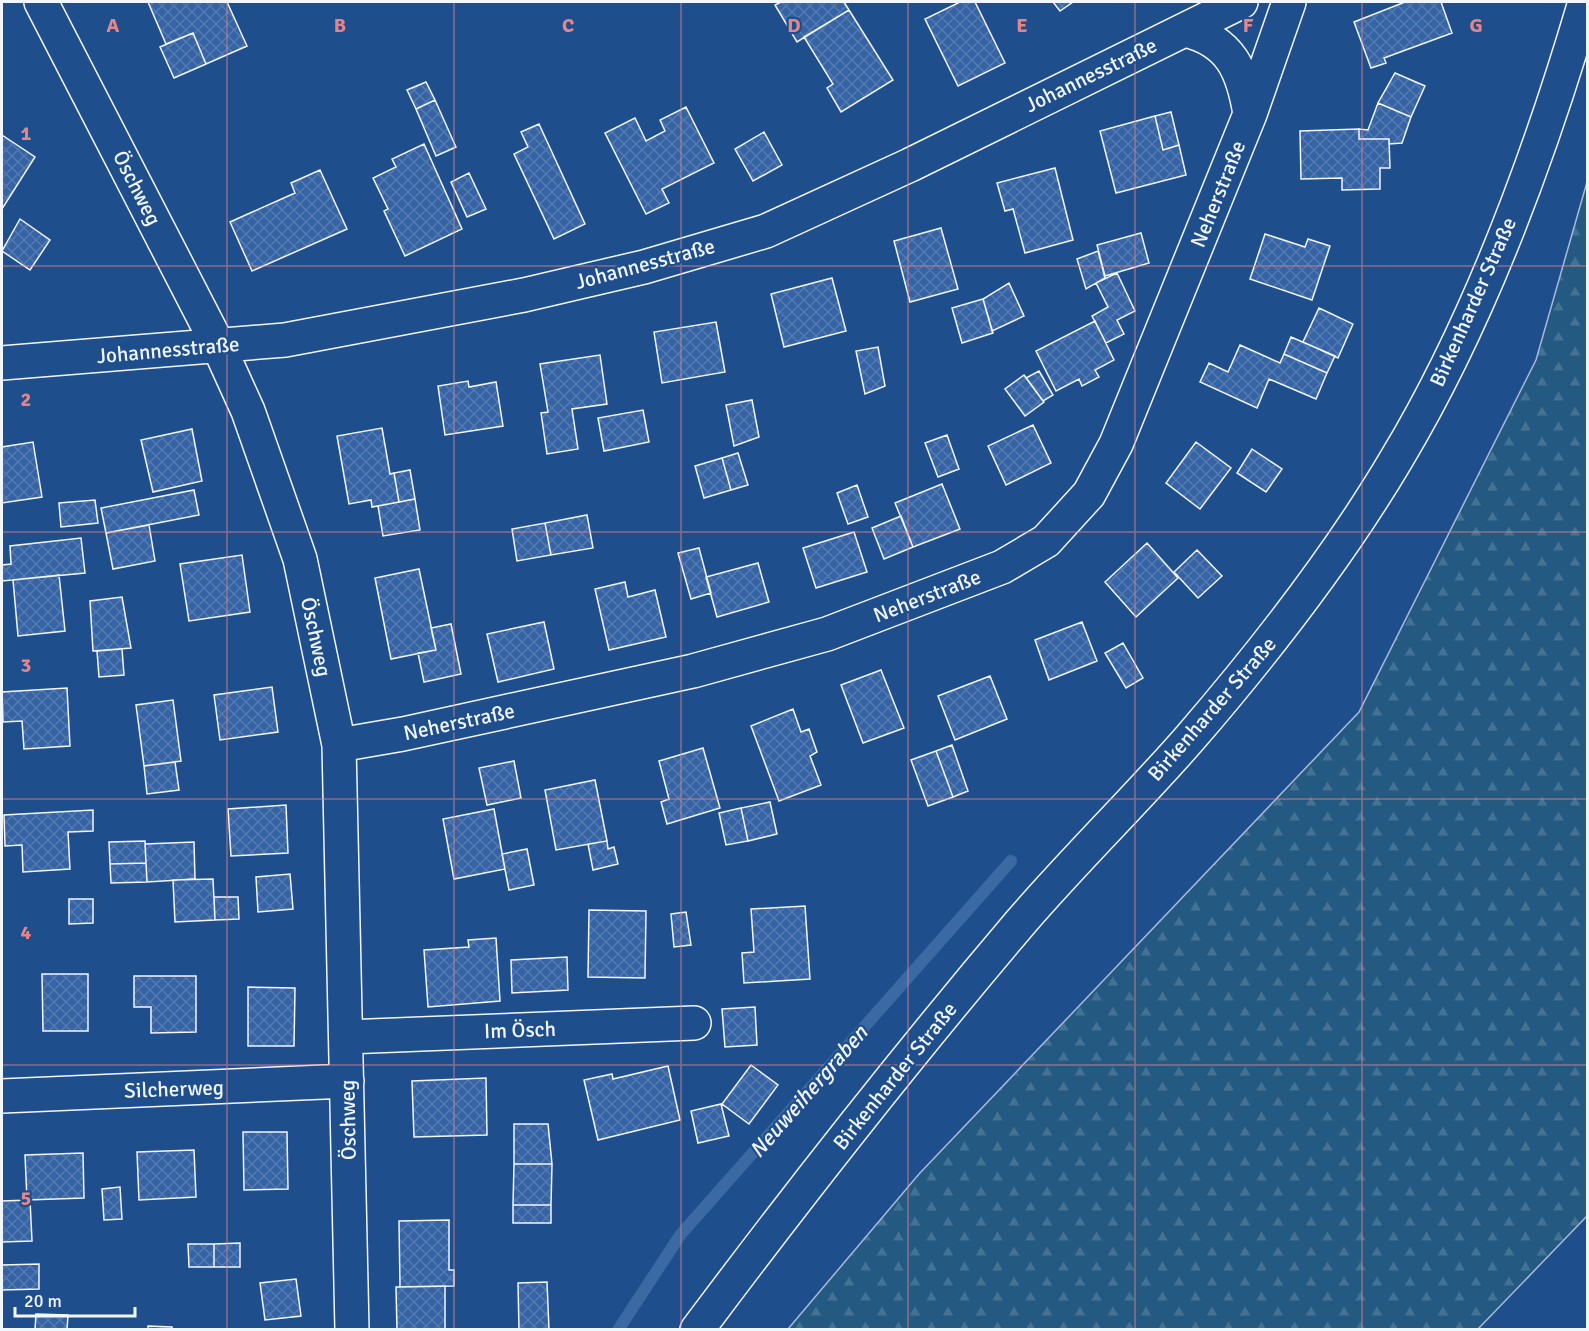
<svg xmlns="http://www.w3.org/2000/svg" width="1589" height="1331" viewBox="0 0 1589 1331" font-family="Signika,sans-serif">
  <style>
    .forest { fill: url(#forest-firs); stroke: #a8bbd7; stroke-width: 1.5 }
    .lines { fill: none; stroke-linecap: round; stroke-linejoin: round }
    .stream { stroke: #3b69a3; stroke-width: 12 }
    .building { fill: url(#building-cross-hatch); stroke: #f2f6ff; stroke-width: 1.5 }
    .street-casing { stroke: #f2f6ff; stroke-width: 36 }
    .street { stroke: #1f4e8c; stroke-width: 33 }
    .grid { fill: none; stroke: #e38589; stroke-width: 1.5; stroke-opacity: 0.55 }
    .labels { text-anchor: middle; stroke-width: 4.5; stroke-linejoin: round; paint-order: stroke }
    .street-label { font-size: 21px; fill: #f2f6ff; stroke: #1f4e8c }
    .water-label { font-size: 22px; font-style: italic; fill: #f2f6ff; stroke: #1f4e8c }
    .grid-label { font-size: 20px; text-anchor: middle; font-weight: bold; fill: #e38589; stroke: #1f4e8c; stroke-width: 4.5; stroke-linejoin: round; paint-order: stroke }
  </style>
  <defs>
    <pattern id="forest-firs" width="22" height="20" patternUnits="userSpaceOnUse" patternTransform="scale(1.5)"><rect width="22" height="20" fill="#245a82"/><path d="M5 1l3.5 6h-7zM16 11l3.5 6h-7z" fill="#447295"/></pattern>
    <pattern id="building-cross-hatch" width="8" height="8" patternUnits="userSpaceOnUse" patternTransform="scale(1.5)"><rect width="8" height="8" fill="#3563a3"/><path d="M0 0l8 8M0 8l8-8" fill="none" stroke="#537ab1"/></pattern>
  </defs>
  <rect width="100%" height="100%" fill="#1f4e8c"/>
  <!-- forest -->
  <path class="forest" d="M 1587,182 L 1587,1216 L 1478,1329 L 788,1329 L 919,1174 L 1359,712 L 1536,360 Z"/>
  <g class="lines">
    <!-- stream -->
    <path class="stream" d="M 618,1330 L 681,1234 L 1011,861"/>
  </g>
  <!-- building -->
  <path class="building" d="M 148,2 L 227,2 L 247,46 L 206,64 L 193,33 L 166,44 Z
    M 781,2 L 844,2 L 849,10 L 797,42 L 775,5 Z
    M 960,2 L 975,2 L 1005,63 L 958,86 L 925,19 Z
    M 1053,2 L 1073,2 L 1060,11 Z
    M 1405,2 L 1441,2 L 1452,33 L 1384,58 L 1386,63 L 1371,68 L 1354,22 Z
    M 849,10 L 893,80 L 841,112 L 827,88 L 833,84 L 804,37 Z
    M 193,33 L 206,64 L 174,78 L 160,47 Z
    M 1395,73 L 1425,86 L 1411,117 L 1378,103 Z
    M 426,82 L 435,100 L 416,109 L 407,90 Z
    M 435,100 L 456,147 L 436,156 L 416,109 Z
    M 1378,103 L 1411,117 L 1402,143 L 1389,144 L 1389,139 L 1359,139 L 1359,129 L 1368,130 Z
    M 686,107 L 714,163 L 662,189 L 669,203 L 646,214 L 605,133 L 635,118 L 646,141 L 665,131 L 660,120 Z
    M 1171,112 L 1179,145 L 1163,150 L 1155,116 Z
    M 1155,116 L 1163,150 L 1179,145 L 1186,175 L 1116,193 L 1100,131 Z
    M 539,124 L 585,224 L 554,239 L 514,154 L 528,147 L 521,132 Z
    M 1359,129 L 1359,139 L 1389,139 L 1390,168 L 1380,168 L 1380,189 L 1342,190 L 1342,178 L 1301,179 L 1300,131 Z
    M 764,132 L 782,165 L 753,181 L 735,149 Z
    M 2,135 L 35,157 L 2,209 Z
    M 424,144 L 462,229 L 405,256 L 384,211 L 388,209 L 373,178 L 396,167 L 392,159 Z
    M 1055,168 L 1073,240 L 1025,253 L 1013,209 L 1005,211 L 997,183 Z
    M 320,170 L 347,229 L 252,271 L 230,222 L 295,193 L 291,183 Z
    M 469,173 L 486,209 L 467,217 L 451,182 Z
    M 20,219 L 50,240 L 30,270 L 2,251 Z
    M 941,228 L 958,289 L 910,302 L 894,241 Z
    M 1141,233 L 1149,263 L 1105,276 L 1097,245 Z
    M 1265,234 L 1305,247 L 1308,239 L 1330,246 L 1312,300 L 1250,279 Z
    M 1098,251 L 1105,278 L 1086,289 L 1077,259 Z
    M 1117,273 L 1135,311 L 1117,320 L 1124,334 L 1106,343 L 1092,316 L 1108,307 L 1096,283 Z
    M 832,278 L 846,331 L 784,347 L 771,294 Z
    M 1009,283 L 1024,316 L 992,331 L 983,299 Z
    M 983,299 L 993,333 L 962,343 L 952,308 Z
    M 1319,308 L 1353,324 L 1338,358 L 1303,342 Z
    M 1095,321 L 1114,360 L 1095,370 L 1099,377 L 1082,386 L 1079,379 L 1056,391 L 1036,351 Z
    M 716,322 L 725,372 L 662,383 L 654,332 Z
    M 1291,337 L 1335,356 L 1327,373 L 1284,354 Z
    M 1240,345 L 1280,363 L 1284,354 L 1327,373 L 1316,399 L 1269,379 L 1257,408 L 1200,382 L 1209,363 L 1228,372 Z
    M 878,347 L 885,386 L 865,394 L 856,351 Z
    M 600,355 L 607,404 L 572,409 L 578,449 L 547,454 L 541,413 L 548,412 L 540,364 Z
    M 1039,371 L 1053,395 L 1043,401 L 1026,378 Z
    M 1024,375 L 1044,402 L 1025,416 L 1005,389 Z
    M 468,381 L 469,387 L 496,382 L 503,426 L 445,435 L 438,386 Z
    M 752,400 L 759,437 L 734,446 L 726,405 Z
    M 643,410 L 649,442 L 604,451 L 598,418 Z
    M 1033,425 L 1051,463 L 1006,485 L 988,446 Z
    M 382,428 L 390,474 L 394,473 L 399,502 L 372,507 L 371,500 L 349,504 L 337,436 Z
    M 192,429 L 202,481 L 153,492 L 141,440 Z
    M 947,435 L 959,469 L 938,477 L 925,443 Z
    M 33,442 L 42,497 L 2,503 L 2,447 Z
    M 1196,442 L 1231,468 L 1200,509 L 1166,483 Z
    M 1252,449 L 1282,469 L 1266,492 L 1237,473 Z
    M 738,453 L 748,485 L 731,490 L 722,458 Z
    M 722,458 L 731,490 L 704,498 L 695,466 Z
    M 410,470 L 415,499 L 399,502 L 394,473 Z
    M 942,484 L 960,529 L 913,547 L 895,503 Z
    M 857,485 L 868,517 L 848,524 L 837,493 Z
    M 194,490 L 199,515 L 106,533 L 101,508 Z
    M 415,499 L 420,530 L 383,536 L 378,506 Z
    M 95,500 L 98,523 L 61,527 L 59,503 Z
    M 587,515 L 593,548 L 551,555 L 545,523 Z
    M 901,516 L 913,547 L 884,559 L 872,528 Z
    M 545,523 L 551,555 L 517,561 L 512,529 Z
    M 149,525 L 155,561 L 113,569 L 106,533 Z
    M 854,532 L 867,572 L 816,588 L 803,548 Z
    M 81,538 L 85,573 L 2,581 L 2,565 L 11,564 L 10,546 Z
    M 1147,543 L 1178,578 L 1136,617 L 1105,582 Z
    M 699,548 L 711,593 L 691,599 L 678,553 Z
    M 1197,550 L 1222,576 L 1198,598 L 1174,572 Z
    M 242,555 L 250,612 L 189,621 L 180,564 Z
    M 758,563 L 769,602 L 717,617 L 706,577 Z
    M 419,569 L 436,650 L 391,659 L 375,578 Z
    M 59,575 L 65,631 L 18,636 L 13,580 Z
    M 625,582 L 628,597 L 655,590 L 666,637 L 609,650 L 595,589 Z
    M 122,597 L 131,648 L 93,651 L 90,601 Z
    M 544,622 L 554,669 L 498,682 L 487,634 Z
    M 1082,622 L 1097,661 L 1049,680 L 1035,640 Z
    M 451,624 L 461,674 L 424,682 L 418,653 L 436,650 L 431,628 Z
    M 1123,643 L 1143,678 L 1126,688 L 1105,653 Z
    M 122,649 L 124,675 L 99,677 L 97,651 Z
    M 881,670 L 904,728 L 863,743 L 841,685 Z
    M 990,676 L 1007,719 L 955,740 L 938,696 Z
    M 272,687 L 278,732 L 220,740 L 214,695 Z
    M 67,688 L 70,746 L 24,749 L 22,721 L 3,722 L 2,692 Z
    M 173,700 L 181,761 L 144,766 L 136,705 Z
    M 793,709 L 801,732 L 809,729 L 817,752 L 810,756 L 821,785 L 779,801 L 751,726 Z
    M 952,745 L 968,791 L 953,797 L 936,751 Z
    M 703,748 L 720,808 L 667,824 L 661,802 L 669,799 L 659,761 Z
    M 936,751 L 953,797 L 928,806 L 911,760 Z
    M 514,761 L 521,798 L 487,805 L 479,768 Z
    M 175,762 L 179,790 L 147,794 L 144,766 Z
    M 595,780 L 607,841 L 556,850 L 545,790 Z
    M 770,802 L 777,834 L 748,841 L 741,808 Z
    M 286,805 L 288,853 L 231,856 L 228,809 Z
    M 741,808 L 748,841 L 726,845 L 719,813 Z
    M 494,809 L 505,869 L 454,879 L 443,819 Z
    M 93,810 L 93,831 L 68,832 L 70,869 L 23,872 L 22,845 L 5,846 L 4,815 Z
    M 145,841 L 146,863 L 110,864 L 109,842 Z
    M 607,841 L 608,849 L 614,847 L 618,864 L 593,870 L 588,844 Z
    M 194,842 L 195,879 L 147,882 L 145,844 Z
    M 527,849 L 534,885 L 509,890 L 502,854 Z
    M 146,863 L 147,882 L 111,883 L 110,864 Z
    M 290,874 L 293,909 L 258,912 L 256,877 Z
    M 213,879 L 215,920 L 175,922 L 173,880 Z
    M 214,897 L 238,897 L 239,919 L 215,920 Z
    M 69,899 L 93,899 L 93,923 L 69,924 Z
    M 805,906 L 810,979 L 744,983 L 742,953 L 754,952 L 751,909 Z
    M 589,910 L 646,911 L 645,978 L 588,977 Z
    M 686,912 L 691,945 L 674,947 L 671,914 Z
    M 496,938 L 500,1001 L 428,1007 L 424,950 L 469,947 L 468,940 Z
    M 567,957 L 568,990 L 512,993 L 511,960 Z
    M 42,974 L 88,974 L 88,1031 L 43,1031 Z
    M 134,976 L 196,976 L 196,1032 L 151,1033 L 151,1007 L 134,1007 Z
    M 248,987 L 295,988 L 294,1046 L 248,1046 Z
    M 755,1007 L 757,1045 L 725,1047 L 722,1009 Z
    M 751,1065 L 778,1085 L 749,1124 L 722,1104 Z
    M 668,1066 L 680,1120 L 598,1140 L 584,1080 L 612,1074 L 613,1079 Z
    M 486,1078 L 487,1135 L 414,1137 L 412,1081 Z
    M 721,1104 L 729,1136 L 698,1143 L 691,1111 Z
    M 514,1124 L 548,1124 L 552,1164 L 514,1164 Z
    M 243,1132 L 287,1132 L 288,1189 L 244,1190 Z
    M 194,1150 L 196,1197 L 139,1200 L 137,1152 Z
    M 83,1153 L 84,1198 L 27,1200 L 25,1155 Z
    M 514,1164 L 552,1164 L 551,1205 L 513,1205 Z
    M 120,1187 L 122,1219 L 104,1220 L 102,1189 Z
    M 30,1200 L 32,1241 L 2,1242 L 2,1201 Z
    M 513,1205 L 551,1205 L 551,1223 L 513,1223 Z
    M 449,1220 L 449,1270 L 454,1270 L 454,1286 L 400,1287 L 399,1221 Z
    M 240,1243 L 240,1267 L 214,1267 L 214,1244 Z
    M 188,1244 L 214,1244 L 214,1267 L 189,1267 Z
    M 39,1264 L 39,1289 L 2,1290 L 2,1265 Z
    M 296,1279 L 301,1316 L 265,1320 L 260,1283 Z
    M 547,1282 L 549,1330 L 519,1330 L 518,1283 Z
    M 445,1286 L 445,1330 L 397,1330 L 396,1287 Z
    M 36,1314 L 68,1315 L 67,1330 L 35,1330 Z
    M 148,1326 L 172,1327 L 172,1330 L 148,1330 Z"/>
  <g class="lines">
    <!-- street casing -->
    <g class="street-casing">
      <path id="street" d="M 41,2 L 219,347 L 248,411 L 300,559 L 339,745 L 352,1330
        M 1185,30 C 1231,41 1243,71 1250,114
        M 2,363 L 285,340 L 524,295 L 644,267 L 766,231 L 910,165 L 1241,2
        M 339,745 L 403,734 L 693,671 L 827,634 L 1002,567 L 1046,541 L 1089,494 L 1116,444 L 1250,114 L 1289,2
        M 346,1037 L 694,1023
        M 2,1096 L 347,1081
        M 697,1330 C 801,1191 908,1055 1020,923 C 1075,859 1135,801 1190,738 C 1266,650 1338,558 1397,458 C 1480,320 1540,155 1585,2"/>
    </g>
    <!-- street -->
    <use href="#street" class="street"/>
  </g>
  <!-- grid -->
  <path class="grid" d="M 227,2 L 227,1330M 454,2 L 454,1330M 681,2 L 681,1330M 908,2 L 908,1330M 1135,2 L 1135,1330M 1362,2 L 1362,1330M 2,266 L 1588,266M 2,532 L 1588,532M 2,799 L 1588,799M 2,1065 L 1588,1065"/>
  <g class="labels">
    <!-- street labels -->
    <g class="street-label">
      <text transform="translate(1091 75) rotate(-26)" y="7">Johannesstraße</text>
      <text transform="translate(137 188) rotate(63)" y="7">Öschweg</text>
      <text transform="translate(1218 194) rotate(-68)" y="7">Neherstraße</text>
      <text transform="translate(645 264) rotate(-15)" y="7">Johannesstraße</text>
      <text transform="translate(1473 302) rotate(-66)" y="7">Birkenharder Straße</text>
      <text transform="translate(168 350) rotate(-5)" y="7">Johannesstraße</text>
      <text transform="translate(927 596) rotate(-21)" y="7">Neherstraße</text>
      <text transform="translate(316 637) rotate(78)" y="7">Öschweg</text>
      <text transform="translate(1212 709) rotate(-49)" y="7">Birkenharder Straße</text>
      <text transform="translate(459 722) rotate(-12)" y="7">Neherstraße</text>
      <text transform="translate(520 1030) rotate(-2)" y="7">Im Ösch</text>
      <text transform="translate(895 1076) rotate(-51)" y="7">Birkenharder Straße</text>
      <text transform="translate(174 1089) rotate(-2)" y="7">Silcherweg</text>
      <text transform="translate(348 1120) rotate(-91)" y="7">Öschweg</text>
    </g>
    <!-- water labels -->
    <g class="water-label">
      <text transform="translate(808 1091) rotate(-49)" y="8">Neuweihergraben</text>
    </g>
  </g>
  <g class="grid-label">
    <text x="113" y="32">A</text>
    <text x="340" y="32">B</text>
    <text x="568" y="32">C</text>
    <text x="794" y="32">D</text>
    <text x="1022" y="32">E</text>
    <text x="1248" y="32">F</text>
    <text x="1476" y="32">G</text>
    <text x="26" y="140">1</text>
    <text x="26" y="406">2</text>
    <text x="26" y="672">3</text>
    <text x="26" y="939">4</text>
    <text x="26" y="1205">5</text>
  </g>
  <!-- border -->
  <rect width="1589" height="1331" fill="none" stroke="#f2f6ff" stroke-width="6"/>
  <!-- scale -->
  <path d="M15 1307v9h120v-9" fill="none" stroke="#f2f6ff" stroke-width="3"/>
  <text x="24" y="1307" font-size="18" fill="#f2f6ff" stroke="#1f4e8c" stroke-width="4.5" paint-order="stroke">20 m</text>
</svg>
